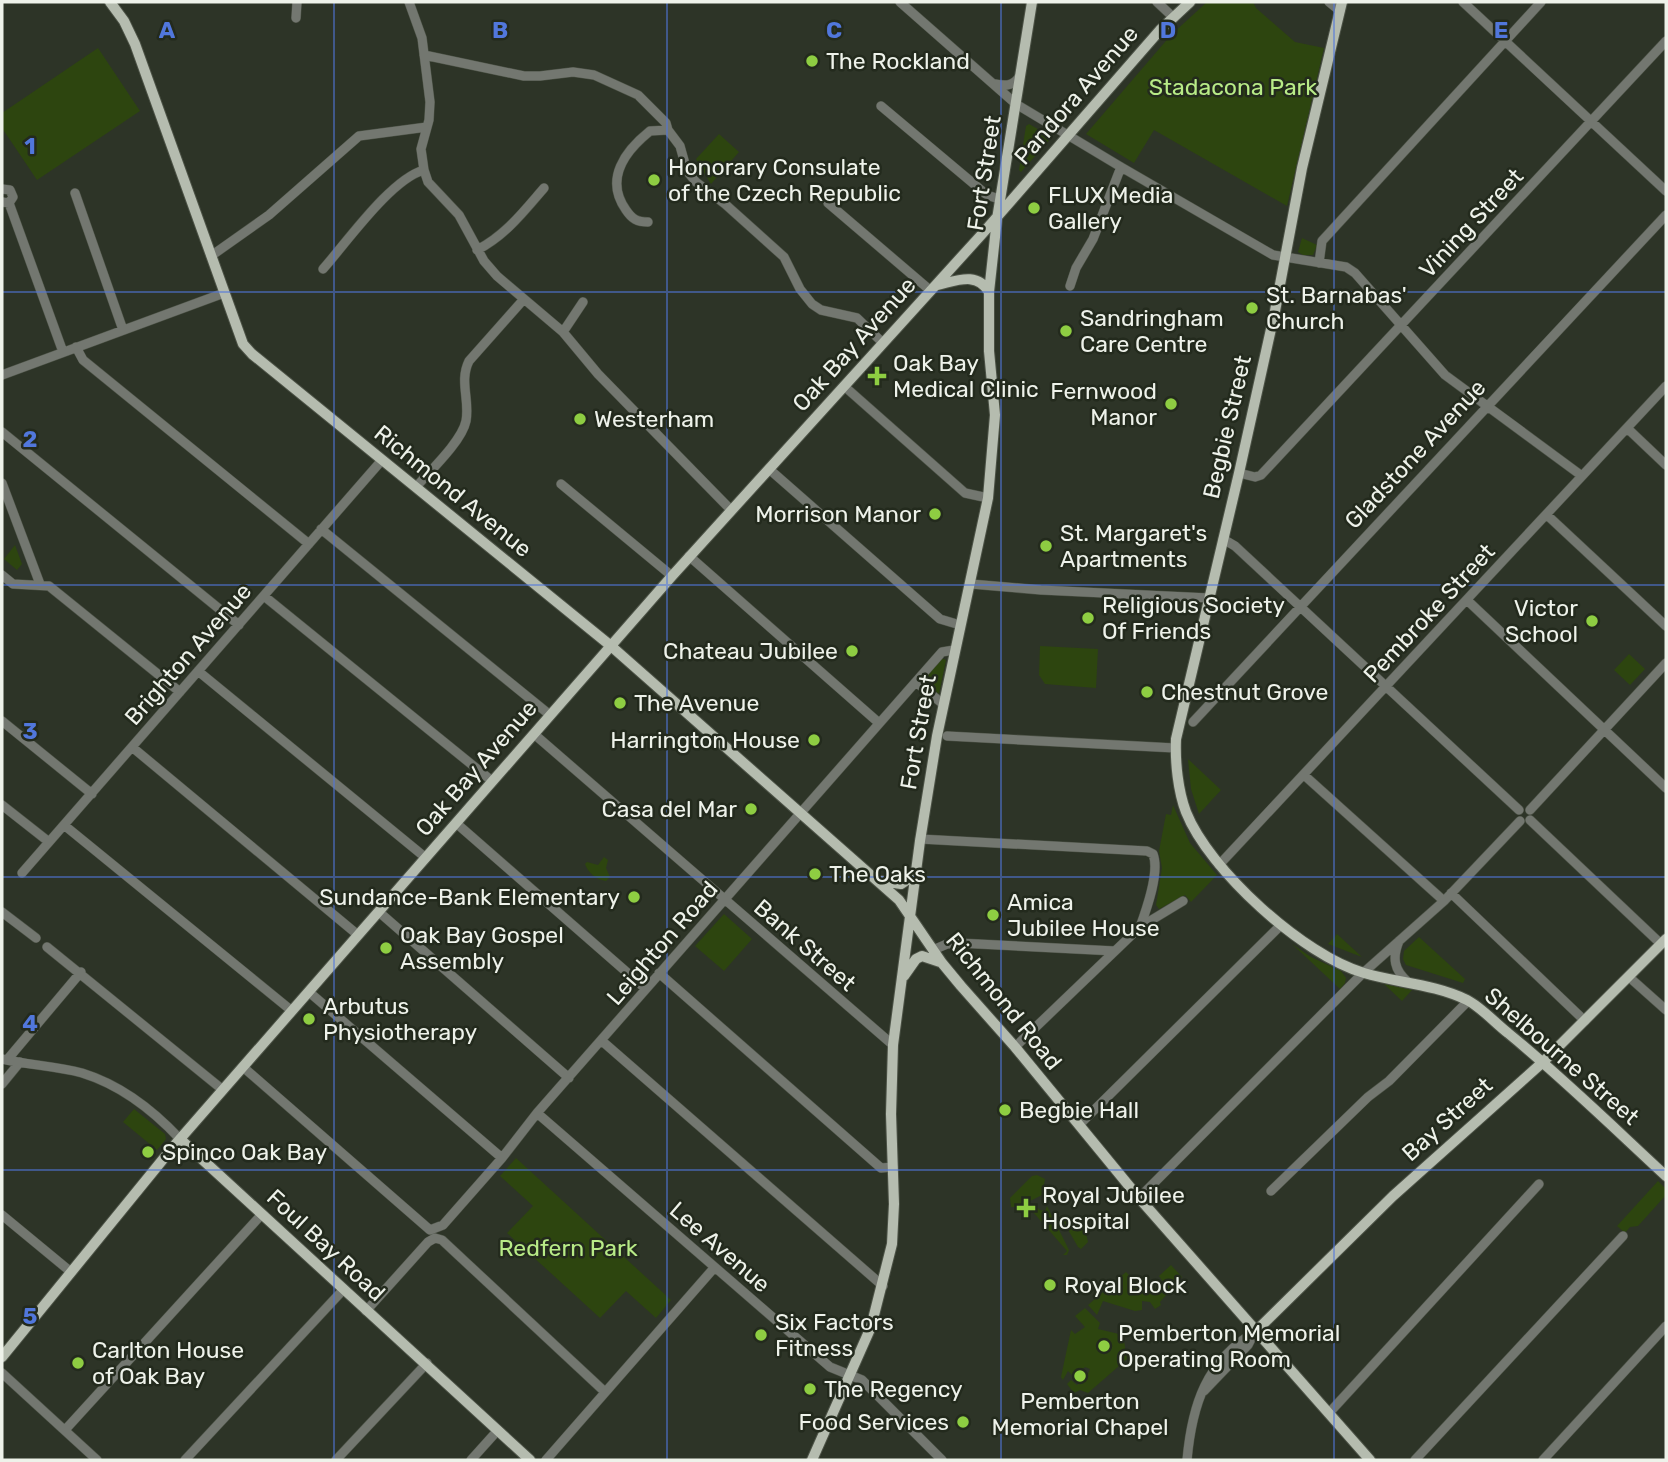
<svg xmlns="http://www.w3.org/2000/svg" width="1668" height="1462" viewBox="0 0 1668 1462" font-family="Rubik,sans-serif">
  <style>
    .green { fill: #2d450f }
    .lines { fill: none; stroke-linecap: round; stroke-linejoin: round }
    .minor-casing { stroke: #4c5246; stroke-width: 10 }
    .major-casing { stroke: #4c5246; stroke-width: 12 }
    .minor { stroke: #737770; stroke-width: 9 }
    .major { stroke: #b5bcaf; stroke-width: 10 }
    .grid { fill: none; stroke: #5177dc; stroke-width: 2; stroke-opacity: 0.55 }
    .poi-dot { fill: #8ecd42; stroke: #232a1d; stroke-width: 2.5 }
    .labels { text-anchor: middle; stroke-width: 5; stroke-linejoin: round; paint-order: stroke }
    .poi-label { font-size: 23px; fill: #eef2ea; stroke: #232a1d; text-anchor: start }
    .park-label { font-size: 23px; fill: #b8eb87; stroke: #232a1d }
    .street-label { font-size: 23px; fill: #eef2ea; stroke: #232a1d }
    .grid-label { font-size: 23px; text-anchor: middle; font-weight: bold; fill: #5177dc; stroke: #232a1d; stroke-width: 5; stroke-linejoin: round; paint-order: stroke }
  </style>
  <rect width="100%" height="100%" fill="#2d3427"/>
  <!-- green -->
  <path class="green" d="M 1207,2 L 1253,2 L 1256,8 L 1295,42 L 1324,48 L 1287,206 L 1154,130 L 1134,163 L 1086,134 L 1171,35 Z
    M 98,48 L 140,111 L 37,180 L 2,128 L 2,113 Z
    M 1029,124 L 1052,137 L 1021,172 L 1019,170 L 1026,126 Z
    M 719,134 L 739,152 L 711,184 L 696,159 Z
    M 1302,238 L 1317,245 L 1313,255 L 1303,255 L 1298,252 Z
    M 15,545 L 22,564 L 17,570 L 4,559 Z
    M 1040,646 L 1098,649 L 1096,688 L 1045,684 L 1039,675 Z
    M 1629,654 L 1645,669 L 1630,685 L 1614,670 Z
    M 941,658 L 946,660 L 939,694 L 922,679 Z
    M 1188,759 L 1221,790 L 1199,814 L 1191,789 Z
    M 1173,805 L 1190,843 L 1217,875 L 1191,902 L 1185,895 L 1159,909 L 1156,905 L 1162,868 L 1159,851 L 1166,814 L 1171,815 Z
    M 604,857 L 608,860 L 606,868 L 610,877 L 606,881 C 597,880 588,873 585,864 L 587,862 L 598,865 Z
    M 724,914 L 752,939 L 724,971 L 695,946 Z
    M 1337,934 L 1362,957 L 1328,944 Z
    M 1419,937 L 1465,979 L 1463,983 L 1406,965 L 1403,959 L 1404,951 Z
    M 1292,944 L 1311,957 L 1341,971 L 1346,978 L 1345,983 L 1340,989 Z
    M 1384,984 L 1412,990 L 1402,1001 Z
    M 134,1109 L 165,1134 L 166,1139 L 157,1150 L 123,1122 Z
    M 516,1158 L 671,1300 L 656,1318 L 626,1291 L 600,1318 L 507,1233 L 533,1206 L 500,1176 Z
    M 1037,1175 L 1045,1179 L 1042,1195 L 1018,1207 L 1011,1207 L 1010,1198 L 1032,1176 Z
    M 1658,1181 L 1666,1189 L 1666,1195 L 1638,1226 L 1630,1227 L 1625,1233 L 1617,1226 Z
    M 1047,1206 L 1069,1250 L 1067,1255 L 1063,1255 L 1067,1251 L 1033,1212 L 1027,1211 L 1037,1207 L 1040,1210 L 1045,1211 Z
    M 1067,1217 C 1079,1222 1086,1229 1088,1242 L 1081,1249 L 1078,1247 L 1063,1221 Z
    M 1171,1265 L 1182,1277 L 1160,1302 L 1161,1305 L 1155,1309 L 1150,1302 L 1142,1301 L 1142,1310 L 1135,1311 L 1103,1301 L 1097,1315 L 1088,1305 L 1126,1272 L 1148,1295 L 1163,1282 L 1159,1276 Z
    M 1085,1308 L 1100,1323 L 1098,1329 L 1123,1335 L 1127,1359 L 1088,1393 L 1080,1390 L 1074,1393 L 1067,1384 L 1071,1380 L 1077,1385 L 1087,1376 L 1090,1369 L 1085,1367 L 1074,1377 L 1068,1371 L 1063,1380 L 1061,1377 L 1071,1330 L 1075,1334 L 1085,1327 L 1075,1316 Z"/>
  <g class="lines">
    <!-- minor casing -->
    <g class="minor-casing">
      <path id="minor" d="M 409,2 L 422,38 L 430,102 L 429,120 L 421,149 L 424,170 L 428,182 L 459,215 L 484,261 L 497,276 L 563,332 L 598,374 L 731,510
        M 900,2 L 1016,104 L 1121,167 L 1273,255 L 1346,267 L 1355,273 L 1445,375 L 1582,476
        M 1157,2 L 1173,17
        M 1329,2 L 1340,11
        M 1463,2 L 1666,191
        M 296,18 L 297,2
        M 424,55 L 524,76 L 540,76 L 573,72 L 594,75 L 638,95 L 666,123 L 668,130 L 680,146 L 687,171 L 696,182 L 725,204 L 784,257 L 800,289 L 812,304 L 821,310 L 857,318 L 883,343
        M 995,84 C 1006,86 1013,86 1019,77
        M 881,106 L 987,195 L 999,199
        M 2,189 L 10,190 L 13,197 L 9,203 L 2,202
        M 75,193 L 123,330
        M 9,203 L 63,352
        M 828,203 L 931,291
        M 648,222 C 637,222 632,219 626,210 C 604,179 625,151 650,131 L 668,130
        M 477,250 C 506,235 524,211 544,188
        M 211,256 L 269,215 L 359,136 L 427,127
        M 1319,263 L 1322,241 L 1541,2
        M 323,269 C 347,242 391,179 424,170
        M 1070,286 L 1076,268 L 1093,239 L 1121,167
        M 563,332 L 583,302
        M 76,347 L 83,360 L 309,544
        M 2,375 L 224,293
        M 844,386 L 965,493 L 988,498
        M 1627,428 L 1666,465
        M 2,432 L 239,625
        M 769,469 L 940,619 L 960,625
        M 1239,473 L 1255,477 L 1261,475 L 1666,41
        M 2,483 L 40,584
        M 561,484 L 672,576
        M 416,487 C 430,471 462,441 466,421 C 470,400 459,381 469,361 L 524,299
        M 1547,515 L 1666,626
        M 321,529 L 550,715
        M 1223,539 L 1235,546 L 1519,810
        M 689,556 L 879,723
        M 2,575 L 13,584 L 49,586 L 180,692
        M 971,584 L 1041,590 L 1209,598
        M 264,596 L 492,781
        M 1468,601 L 1666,788
        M 198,671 L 426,858
        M 916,682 L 943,704
        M 2,721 L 92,794
        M 1193,722 L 1666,215
        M 534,734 L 893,1045
        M 947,736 L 1175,748
        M 132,747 L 358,935
        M 1304,775 L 1444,901
        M 2,805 L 49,842
        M 1530,810 L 1666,663
        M 1530,820 L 1661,944
        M 456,823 L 646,989
        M 64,825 L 292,1011
        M 920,839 L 1147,851 L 1153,854 C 1160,872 1147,908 1140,927
        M 1219,865 L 1666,386
        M 22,873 L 382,460
        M 1451,893 L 1585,1021
        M 2,912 L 36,938
        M 379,912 L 569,1078
        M 1399,941 C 1392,958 1394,970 1408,982
        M 47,947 L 223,1090
        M 933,950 L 947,944 L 958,943 L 1115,951
        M 659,973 L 881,1168 L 893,1167
        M 1629,977 L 1666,1010
        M 309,992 L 502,1158
        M 602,1041 L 883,1286
        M 1015,1047 L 1140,927 L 1183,901
        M 2,1059 C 28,1065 56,1066 82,1073 C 121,1085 152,1109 180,1139
        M 7,1060 L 81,972
        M 243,1067 L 430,1230 L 443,1225 L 502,1158 L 537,1113 L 942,652 L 954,650
        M 2,1084 L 20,1062
        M 537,1113 L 830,1367 L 862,1380 L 942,1460
        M 1079,1125 L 1281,925
        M 1271,1191 L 1368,1097 L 1389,1081 L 1468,1001
        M 1139,1198 L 1363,973 L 1444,901 L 1520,821
        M 2,1215 L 71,1272
        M 366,1311 L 428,1242 L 435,1238 L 442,1240 L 605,1392
        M 2,1373 L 97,1460
        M 1204,1391 L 1248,1345 L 1254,1333
        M 1329,1413 L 1539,1184
        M 65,1430 L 262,1214
        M 185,1460 L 343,1290
        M 336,1460 L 427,1363
        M 471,1460 L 498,1430
        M 546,1460 L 714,1268
        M 1187,1460 C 1192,1405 1206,1361 1256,1331
        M 1415,1460 L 1623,1236
        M 1543,1460 L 1666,1326"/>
    </g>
    <!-- major casing -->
    <g class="major-casing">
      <path id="major" d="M 110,2 L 124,21 L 135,44 L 243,344 L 252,354 L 611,646 L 899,900 L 942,963 L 961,986 L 1015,1047 L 1139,1198 L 1370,1460
        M 1342,2 L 1302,168 L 1275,311 L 1239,473 L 1176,739 C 1175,762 1178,791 1186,812 C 1209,870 1304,956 1364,973 C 1398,983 1434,984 1467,1000 C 1481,1007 1495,1023 1508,1033 C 1563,1078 1614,1128 1666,1176
        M 937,285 C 956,281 977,271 989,292
        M 881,881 L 901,884 L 916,874
        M 904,976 L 916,959 L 922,956 L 940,962
        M 180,1139 L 530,1460
        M 1256,1331 L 1393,1196 L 1543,1062 L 1666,939
        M 2,1357 L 173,1147 L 456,823 L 672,576 L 983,233 L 1160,30 L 1190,2
        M 812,1460 L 871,1327 L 892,1244 L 894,1204 L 891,1114 L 893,1045 L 920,841 L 937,736 L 988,498 L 995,415 L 989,351 L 989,292 L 997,219 L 1032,2"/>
    </g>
    <!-- minor -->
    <use href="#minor" class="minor"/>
    <!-- major -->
    <use href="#major" class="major"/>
  </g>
  <!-- grid -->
  <path class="grid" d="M 334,2 L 334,1460M 667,2 L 667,1460M 1001,2 L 1001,1460M 1334,2 L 1334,1460M 2,292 L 1666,292M 2,585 L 1666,585M 2,877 L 1666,877M 2,1170 L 1666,1170"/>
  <!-- markers -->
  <g class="poi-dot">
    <circle cx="812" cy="61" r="7"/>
    <circle cx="654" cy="180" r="7"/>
    <circle cx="1034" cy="208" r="7"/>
    <circle cx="1252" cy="308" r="7"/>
    <circle cx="1066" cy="331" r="7"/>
    <path d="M873.5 365.5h7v7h7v7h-7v7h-7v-7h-7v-7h7z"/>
    <circle cx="1171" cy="404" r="7"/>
    <circle cx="580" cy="419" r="7"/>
    <circle cx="935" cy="514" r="7"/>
    <circle cx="1046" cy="546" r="7"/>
    <circle cx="1088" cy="618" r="7"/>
    <circle cx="1592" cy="621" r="7"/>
    <circle cx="852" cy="651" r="7"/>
    <circle cx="1147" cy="692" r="7"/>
    <circle cx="620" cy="703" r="7"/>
    <circle cx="814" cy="740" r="7"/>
    <circle cx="751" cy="809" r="7"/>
    <circle cx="815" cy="874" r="7"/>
    <circle cx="634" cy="897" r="7"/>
    <circle cx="993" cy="915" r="7"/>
    <circle cx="386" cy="948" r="7"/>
    <circle cx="309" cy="1019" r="7"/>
    <circle cx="1005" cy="1110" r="7"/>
    <circle cx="148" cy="1152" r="7"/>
    <path d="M1022.5 1197.5h7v7h7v7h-7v7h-7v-7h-7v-7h7z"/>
    <circle cx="1050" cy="1285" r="7"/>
    <circle cx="761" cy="1335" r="7"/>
    <circle cx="1104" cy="1346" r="7"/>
    <circle cx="78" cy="1363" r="7"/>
    <circle cx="1080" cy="1376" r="7"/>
    <circle cx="810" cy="1389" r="7"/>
    <circle cx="963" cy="1422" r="7"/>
  </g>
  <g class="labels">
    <!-- poi labels -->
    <g class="poi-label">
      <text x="826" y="69">The Rockland</text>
      <text x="668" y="175">Honorary Consulate<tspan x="668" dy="26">of the Czech Republic</tspan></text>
      <text x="1048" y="203">FLUX Media<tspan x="1048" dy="26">Gallery</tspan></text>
      <text x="1266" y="303">St. Barnabas'<tspan x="1266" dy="26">Church</tspan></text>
      <text x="1080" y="326">Sandringham<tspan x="1080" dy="26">Care Centre</tspan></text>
      <text x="893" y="371">Oak Bay<tspan x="893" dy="26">Medical Clinic</tspan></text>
      <text x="1157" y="399" text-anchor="end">Fernwood<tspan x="1157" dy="26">Manor</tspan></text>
      <text x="594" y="427">Westerham</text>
      <text x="921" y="522" text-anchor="end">Morrison Manor</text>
      <text x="1060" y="541">St. Margaret's<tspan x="1060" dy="26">Apartments</tspan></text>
      <text x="1102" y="613">Religious Society<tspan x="1102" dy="26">Of Friends</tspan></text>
      <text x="1578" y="616" text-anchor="end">Victor<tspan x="1578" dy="26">School</tspan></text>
      <text x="838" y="659" text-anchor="end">Chateau Jubilee</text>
      <text x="1161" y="700">Chestnut Grove</text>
      <text x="634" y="711">The Avenue</text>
      <text x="800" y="748" text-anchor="end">Harrington House</text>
      <text x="737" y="817" text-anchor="end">Casa del Mar</text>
      <text x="829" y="882">The Oaks</text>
      <text x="620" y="905" text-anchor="end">Sundance-Bank Elementary</text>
      <text x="1007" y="910">Amica<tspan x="1007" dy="26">Jubilee House</tspan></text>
      <text x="400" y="943">Oak Bay Gospel<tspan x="400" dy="26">Assembly</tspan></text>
      <text x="323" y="1014">Arbutus<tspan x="323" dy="26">Physiotherapy</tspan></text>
      <text x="1019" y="1118">Begbie Hall</text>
      <text x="162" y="1160">Spinco Oak Bay</text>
      <text x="1042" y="1203">Royal Jubilee<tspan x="1042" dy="26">Hospital</tspan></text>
      <text x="1064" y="1293">Royal Block</text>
      <text x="775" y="1330">Six Factors<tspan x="775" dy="26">Fitness</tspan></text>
      <text x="1118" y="1341">Pemberton Memorial<tspan x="1118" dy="26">Operating Room</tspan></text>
      <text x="92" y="1358">Carlton House<tspan x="92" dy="26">of Oak Bay</tspan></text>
      <text x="824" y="1397">The Regency</text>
      <text x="1080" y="1409" text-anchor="middle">Pemberton<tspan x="1080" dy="26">Memorial Chapel</tspan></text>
      <text x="949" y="1430" text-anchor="end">Food Services</text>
    </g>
    <!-- park labels -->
    <g class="park-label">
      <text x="1233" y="95">Stadacona Park</text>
      <text x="568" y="1256">Redfern Park</text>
    </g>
    <!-- street labels -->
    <g class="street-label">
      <text transform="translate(1076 95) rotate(-49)" y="8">Pandora Avenue</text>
      <text transform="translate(984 173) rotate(-81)" y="8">Fort Street</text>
      <text transform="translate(1471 223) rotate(-47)" y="8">Vining Street</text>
      <text transform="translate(854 344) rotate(-48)" y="8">Oak Bay Avenue</text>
      <text transform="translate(1227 427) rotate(-77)" y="8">Begbie Street</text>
      <text transform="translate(1415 454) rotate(-47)" y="8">Gladstone Avenue</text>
      <text transform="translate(453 491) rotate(39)" y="8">Richmond Avenue</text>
      <text transform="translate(1429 613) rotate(-47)" y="8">Pembroke Street</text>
      <text transform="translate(188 654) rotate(-49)" y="8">Brighton Avenue</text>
      <text transform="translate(918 732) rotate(-80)" y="8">Fort Street</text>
      <text transform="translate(476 768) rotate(-49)" y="8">Oak Bay Avenue</text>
      <text transform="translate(662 943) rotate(-49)" y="8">Leighton Road</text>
      <text transform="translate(805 945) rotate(41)" y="8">Bank Street</text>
      <text transform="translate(1004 1001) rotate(51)" y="8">Richmond Road</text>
      <text transform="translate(1562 1056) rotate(41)" y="8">Shelbourne Street</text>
      <text transform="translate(1447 1119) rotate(-42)" y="8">Bay Street</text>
      <text transform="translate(326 1245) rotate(43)" y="8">Foul Bay Road</text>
      <text transform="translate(720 1247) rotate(41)" y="8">Lee Avenue</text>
    </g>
  </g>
  <g class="grid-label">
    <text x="167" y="38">A</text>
    <text x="500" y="38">B</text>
    <text x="834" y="38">C</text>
    <text x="1168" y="38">D</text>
    <text x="1501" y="38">E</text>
    <text x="30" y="154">1</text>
    <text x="30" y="447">2</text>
    <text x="30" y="739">3</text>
    <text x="30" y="1031">4</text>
    <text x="30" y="1324">5</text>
  </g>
  <!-- border -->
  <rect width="1668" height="1462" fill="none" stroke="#eef2ea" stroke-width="7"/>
</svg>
